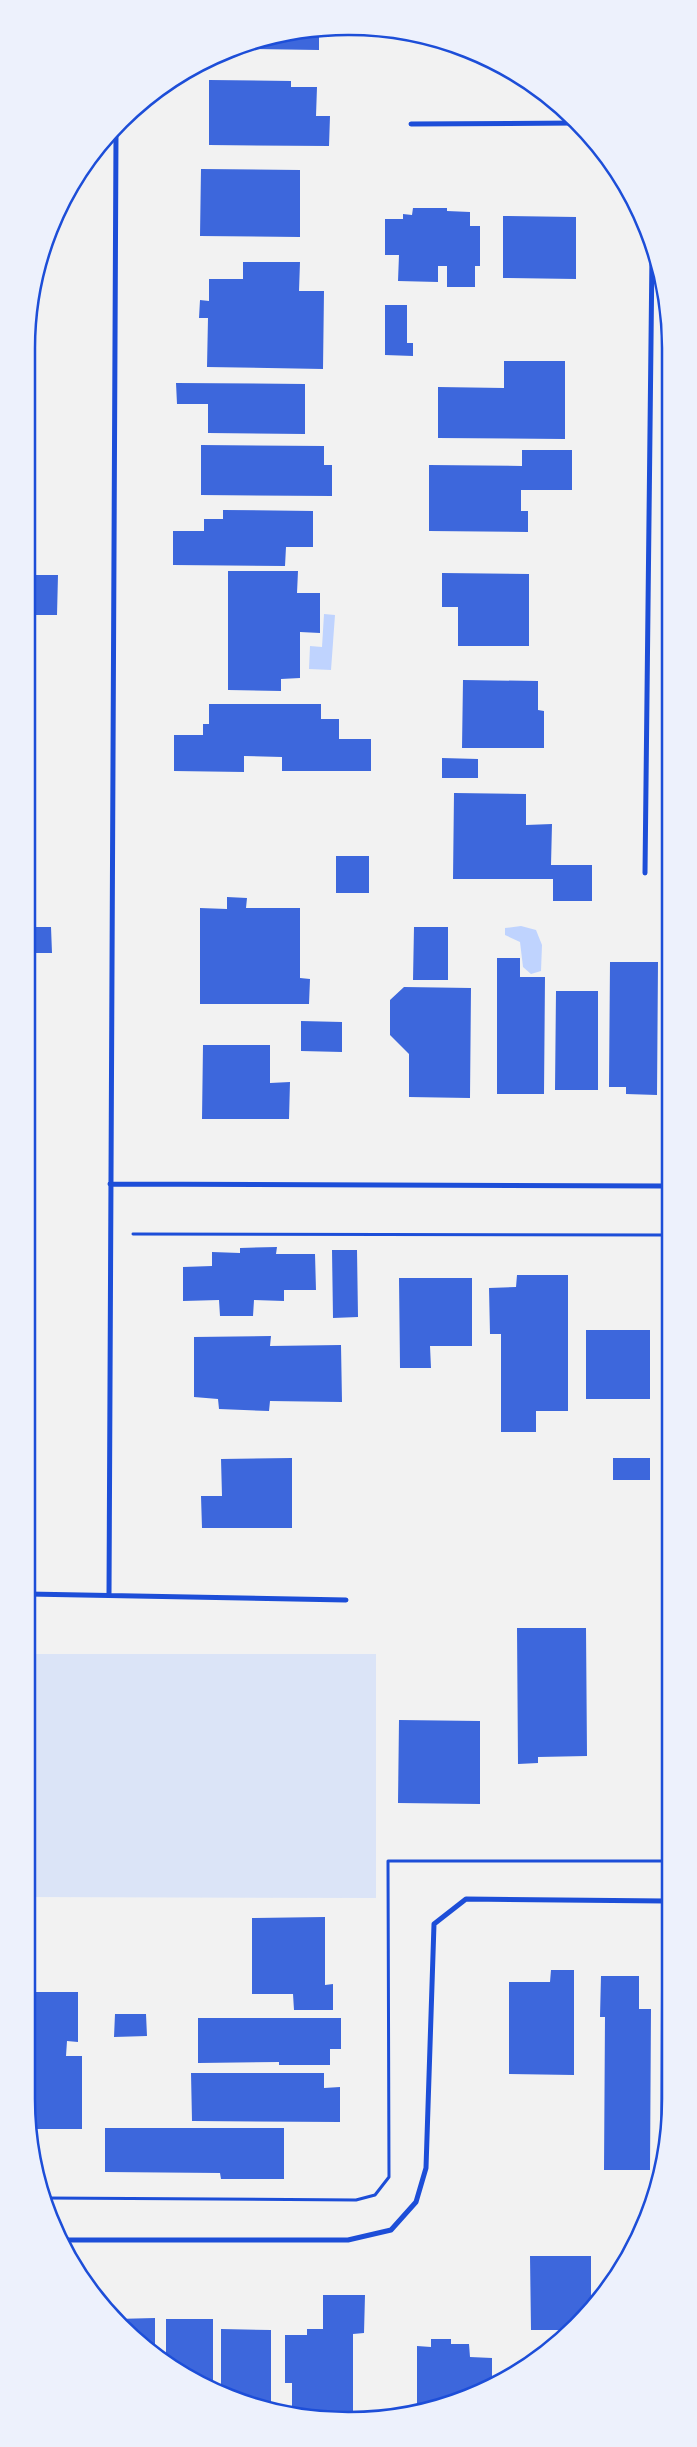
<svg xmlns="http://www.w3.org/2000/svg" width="697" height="2447" viewBox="0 0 697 2447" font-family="'Archivo Narrow',sans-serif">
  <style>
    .green { fill: #dbe4f7 }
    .water { fill: #bfd3fe }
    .building { fill: #3d67dc }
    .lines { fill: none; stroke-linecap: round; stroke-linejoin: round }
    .path { stroke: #1d4ed8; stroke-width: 3 }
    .minor { stroke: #1d4ed8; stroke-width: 5 }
    .rim { fill: none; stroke: #1d4ed8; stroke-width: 2.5 }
  </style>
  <rect width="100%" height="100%" fill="#f2f2f2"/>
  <!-- green -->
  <path class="green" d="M 28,1654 L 376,1654 L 376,1898 L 27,1897 Z"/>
  <!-- water -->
  <path class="water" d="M 324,614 L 335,615 L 331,670 L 309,669 L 310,646 L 322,647 Z
    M 521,926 L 536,930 L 542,945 L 541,971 L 531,974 L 523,967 L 520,942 L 505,935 L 505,928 Z"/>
  <!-- building -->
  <path class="building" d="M 319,32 L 319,50 L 245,49 L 285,33 Z
    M 209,80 L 291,81 L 291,87 L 317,87 L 316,116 L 330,116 L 329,146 L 209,145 Z
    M 201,169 L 300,170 L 300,237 L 200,236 Z
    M 413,208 L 447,208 L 447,211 L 470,212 L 470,226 L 480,226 L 480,266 L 475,266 L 475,287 L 447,287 L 447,266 L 438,266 L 438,282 L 398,281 L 399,255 L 385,255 L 385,219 L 403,219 L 403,214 L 412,215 Z
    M 503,216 L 576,217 L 576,279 L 503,278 Z
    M 243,262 L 300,262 L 299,291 L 324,291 L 323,369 L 207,367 L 208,318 L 199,318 L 200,300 L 209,301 L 209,279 L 243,279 Z
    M 385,305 L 407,305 L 407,343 L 413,343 L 413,356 L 385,355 Z
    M 504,361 L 565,361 L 565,439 L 438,438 L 438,387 L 504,388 Z
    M 176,383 L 305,384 L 305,434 L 208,433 L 208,404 L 177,404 Z
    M 201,445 L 324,446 L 324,465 L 332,465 L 332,496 L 201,495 Z
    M 522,450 L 572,450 L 572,490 L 521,490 L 521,511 L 528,511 L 528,532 L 429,531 L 429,465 L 522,466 Z
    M 223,510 L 313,511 L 313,547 L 286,547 L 285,566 L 173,565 L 173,531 L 204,531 L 204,519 L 223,519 Z
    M 228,571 L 298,571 L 297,593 L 320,593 L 320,633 L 300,632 L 300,678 L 281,679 L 281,691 L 228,690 Z
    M 442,573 L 529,574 L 529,646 L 458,646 L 458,607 L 442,607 Z
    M 31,575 L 58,575 L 57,615 L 31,615 Z
    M 463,680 L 538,681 L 538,710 L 544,711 L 544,748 L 462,748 Z
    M 209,704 L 321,704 L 321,719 L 339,719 L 339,739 L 371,739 L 371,771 L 282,771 L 282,757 L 244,756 L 244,772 L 174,771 L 174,735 L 203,735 L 203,724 L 209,724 Z
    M 442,758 L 478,759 L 478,778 L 442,778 Z
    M 454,793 L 526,794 L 526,825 L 552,824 L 551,865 L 592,865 L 592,901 L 553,901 L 553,879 L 453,879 Z
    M 336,856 L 369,856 L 369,893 L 336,893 Z
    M 227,897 L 247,898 L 246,908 L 300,908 L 300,978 L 310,979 L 309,1004 L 200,1004 L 200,908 L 227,909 Z
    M 30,927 L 51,927 L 52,953 L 30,953 Z
    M 414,927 L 448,927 L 448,980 L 413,980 Z
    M 665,952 L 667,952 L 667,1071 L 665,1071 Z
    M 497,958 L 520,958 L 520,977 L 545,977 L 544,1094 L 497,1094 Z
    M 610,962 L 658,962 L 657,1095 L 626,1094 L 626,1087 L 609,1087 Z
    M 404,987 L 471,988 L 470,1098 L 409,1097 L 409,1054 L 390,1035 L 390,1000 Z
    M 556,991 L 598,991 L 598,1090 L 555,1090 Z
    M 301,1021 L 342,1022 L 342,1052 L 301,1051 Z
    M 203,1045 L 270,1045 L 270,1083 L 290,1082 L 289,1119 L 202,1119 Z
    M 277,1247 L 276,1254 L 315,1254 L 316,1290 L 284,1290 L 284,1301 L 254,1300 L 253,1316 L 220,1316 L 219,1300 L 183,1301 L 183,1267 L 212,1266 L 212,1252 L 240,1253 L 240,1248 Z
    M 332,1250 L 357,1250 L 358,1317 L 333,1318 Z
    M 517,1275 L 568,1275 L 568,1411 L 536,1411 L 536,1432 L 501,1432 L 501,1334 L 490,1334 L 489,1288 L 516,1287 Z
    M 399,1278 L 472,1278 L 472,1346 L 430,1346 L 431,1368 L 400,1368 Z
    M 586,1330 L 650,1330 L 650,1399 L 586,1399 Z
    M 271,1336 L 270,1346 L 341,1345 L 342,1402 L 270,1401 L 269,1411 L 219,1409 L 218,1399 L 194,1397 L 194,1337 Z
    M 292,1458 L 292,1528 L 202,1528 L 201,1496 L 222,1496 L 221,1459 Z
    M 613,1458 L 650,1458 L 650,1480 L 613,1480 Z
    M 517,1628 L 586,1628 L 587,1756 L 538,1757 L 538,1763 L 518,1764 Z
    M 399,1720 L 480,1721 L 480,1804 L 398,1803 Z
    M 325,1917 L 325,1985 L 333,1984 L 333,2010 L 294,2010 L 293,1994 L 252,1994 L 252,1918 Z
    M 551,1970 L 574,1970 L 574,2075 L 509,2074 L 509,1982 L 550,1982 Z
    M 601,1976 L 639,1976 L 639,2009 L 651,2009 L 650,2170 L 604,2170 L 605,2017 L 600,2017 Z
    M 661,1990 L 665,1990 L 665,2161 L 662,2167 L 660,2167 Z
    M 32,1992 L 78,1992 L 78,2042 L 67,2041 L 66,2056 L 82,2056 L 82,2129 L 32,2129 L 26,2098 L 26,2056 L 31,2056 Z
    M 115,2014 L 146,2014 L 147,2036 L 114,2037 Z
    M 198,2018 L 341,2018 L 341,2049 L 330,2049 L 330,2065 L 279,2065 L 279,2062 L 198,2063 Z
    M 191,2073 L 324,2073 L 324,2088 L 340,2087 L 340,2122 L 192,2121 Z
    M 105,2128 L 284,2128 L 284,2179 L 221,2179 L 220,2173 L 105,2172 Z
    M 530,2256 L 591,2256 L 591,2301 L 566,2330 L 531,2330 Z
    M 323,2295 L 365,2295 L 364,2333 L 353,2334 L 353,2417 L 327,2420 L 292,2411 L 292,2383 L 285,2383 L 285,2335 L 307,2335 L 307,2329 L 323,2329 Z
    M 155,2318 L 155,2349 L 116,2319 Z
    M 166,2319 L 213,2319 L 213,2389 L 206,2387 L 166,2357 Z
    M 221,2329 L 271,2330 L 271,2405 L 221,2391 Z
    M 431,2339 L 451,2339 L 451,2344 L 469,2344 L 470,2357 L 492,2358 L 492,2380 L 475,2389 L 469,2389 L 469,2391 L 432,2410 L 417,2411 L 417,2346 L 431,2347 Z"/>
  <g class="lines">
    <!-- path -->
    <path class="path" d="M 133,1234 L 666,1235
      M 46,2198 L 356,2200 L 375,2195 L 389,2177 L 388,1861 L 665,1861"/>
    <!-- minor -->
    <path class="minor" d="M 411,124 L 578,123
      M 645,873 L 652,253
      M 110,1184 L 666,1186
      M 28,1594 L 346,1600
      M 109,1595 L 116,134
      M 62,2240 L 348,2240 L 391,2230 L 416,2202 L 426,2168 L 434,1924 L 466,1899 L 665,1901"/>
  </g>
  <!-- crop -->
  <path d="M0 0H697V2447H0ZM348 35H349A313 313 0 0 1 662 348V2099A313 313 0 0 1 349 2412H348A313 313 0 0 1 35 2099V348A313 313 0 0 1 348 35Z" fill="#edf1fc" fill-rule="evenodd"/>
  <path class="rim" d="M348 35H349A313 313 0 0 1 662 348V2099A313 313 0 0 1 349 2412H348A313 313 0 0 1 35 2099V348A313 313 0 0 1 348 35Z"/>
</svg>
